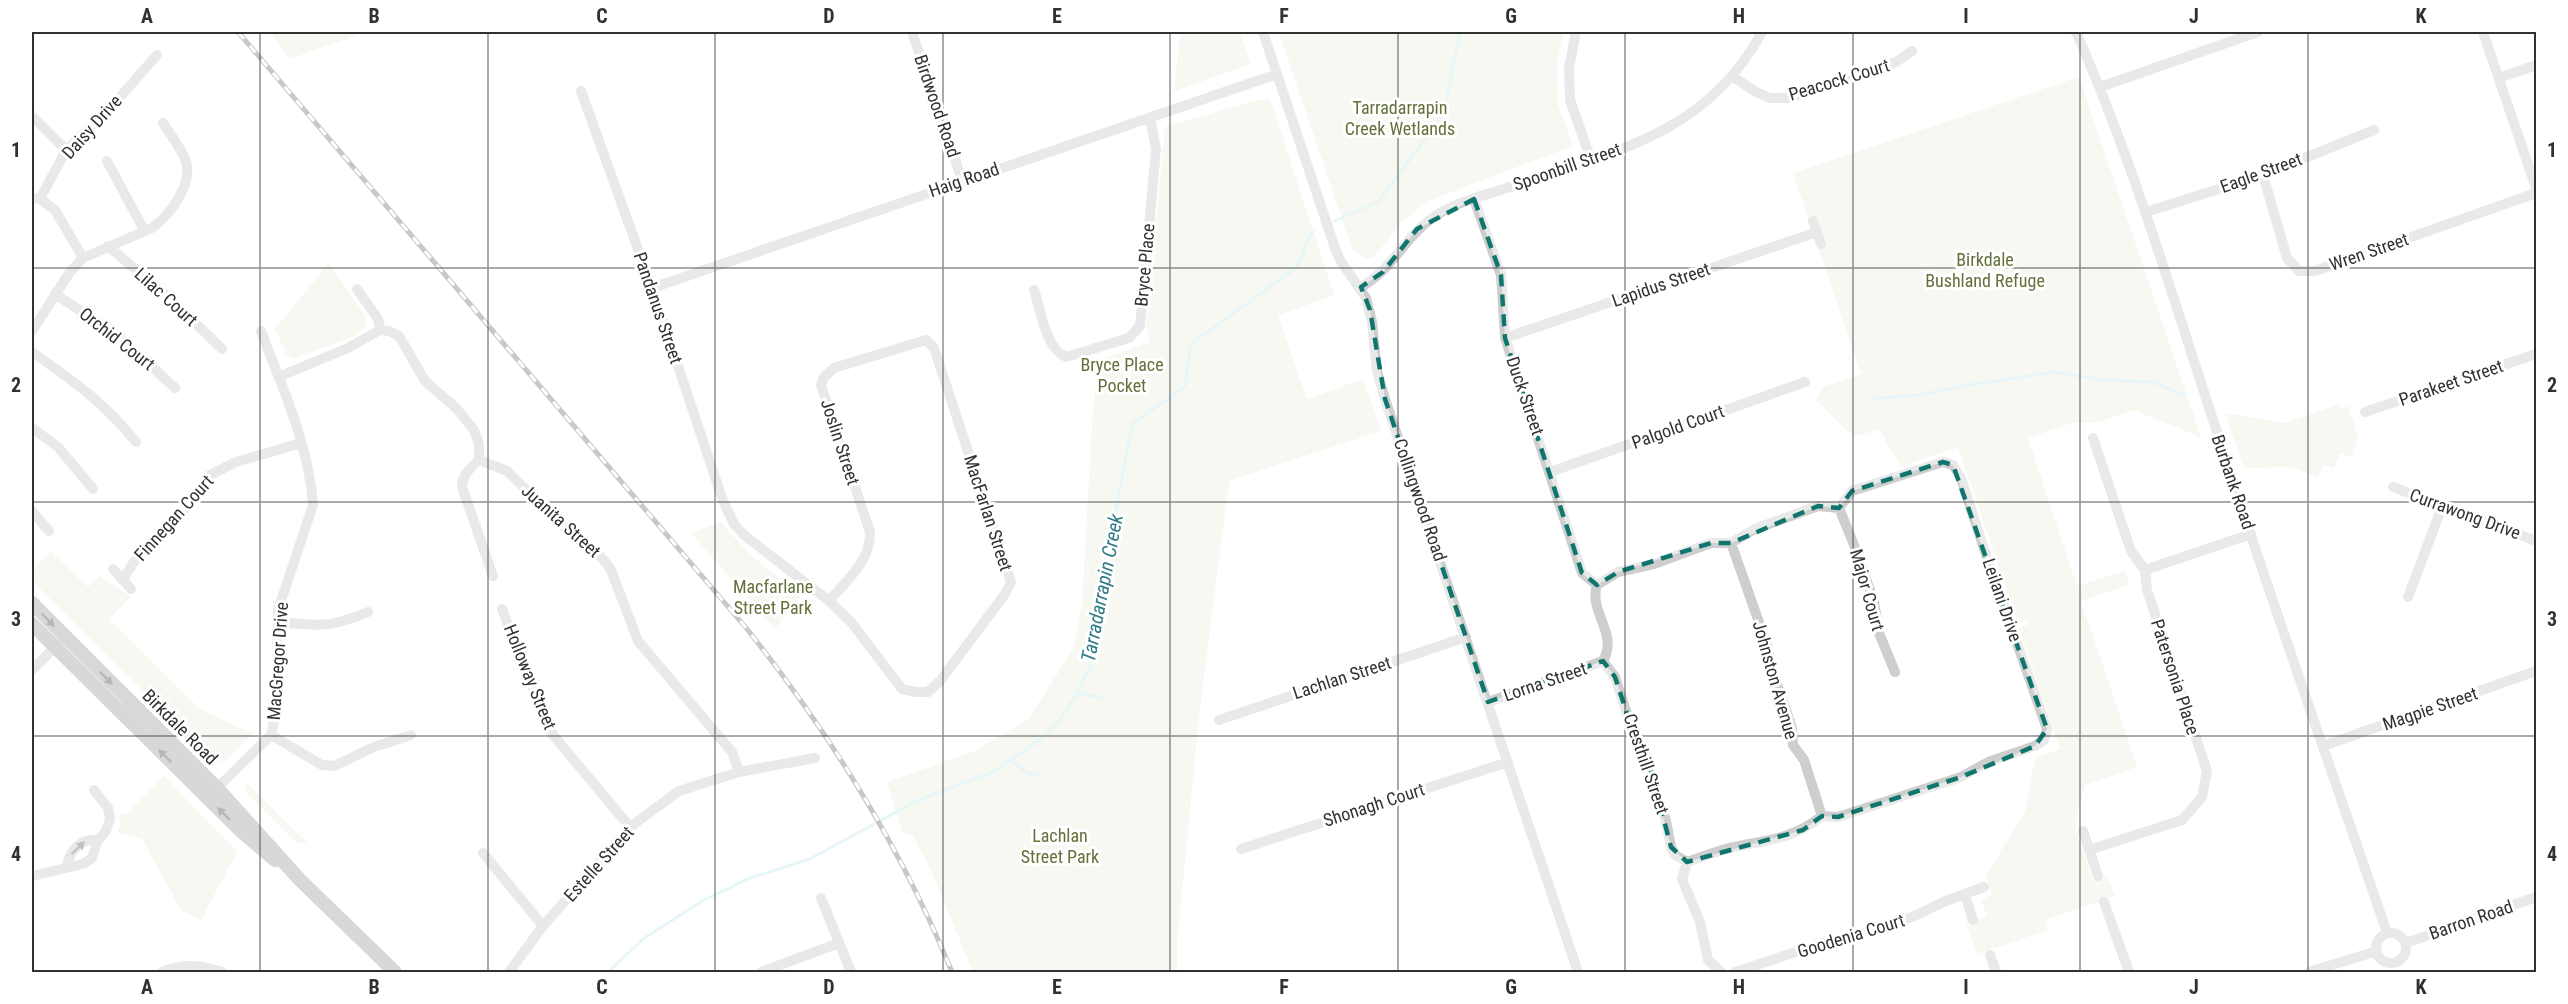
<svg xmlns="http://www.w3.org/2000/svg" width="2568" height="1004" viewBox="0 0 2568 1004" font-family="'Roboto Condensed',sans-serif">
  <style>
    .green { fill: #ecefdf }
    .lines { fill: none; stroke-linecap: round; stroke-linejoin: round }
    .stream { stroke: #caebf0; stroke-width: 3 }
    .minor { stroke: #cecece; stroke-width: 10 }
    .major { stroke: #a9a9a9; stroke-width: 14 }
    .rail-casing { stroke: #868686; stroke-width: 5 }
    .rail { stroke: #fff; stroke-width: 3; stroke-dasharray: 9; stroke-linecap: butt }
    .oneway { fill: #616161 }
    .oneway2 { fill: #787878 }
    .marked { fill: none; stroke: #0f766e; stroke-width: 4.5; stroke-dasharray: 12 8; stroke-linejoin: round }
    .grid { fill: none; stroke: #313131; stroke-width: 1.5; stroke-opacity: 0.55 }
    .labels { text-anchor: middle; stroke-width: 6; stroke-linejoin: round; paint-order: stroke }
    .street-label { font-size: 18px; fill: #313131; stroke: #fff }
    .park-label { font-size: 18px; fill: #63713a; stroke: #fff }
    .water-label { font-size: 20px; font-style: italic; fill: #317d86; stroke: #fff }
    .neatline { fill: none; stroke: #313131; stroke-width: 2 }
    .grid-label { font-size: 20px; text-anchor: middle; font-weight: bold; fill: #313131 }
  </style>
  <rect width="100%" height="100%" fill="#fff"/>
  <!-- green -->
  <path class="green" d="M 270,32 L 366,32 L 290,59 Z
    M 1180,32 L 1240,32 L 1251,64 L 1174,91 Z
    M 1279,32 L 1564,32 L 1557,62 L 1558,105 L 1573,146 L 1428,201 L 1402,222 L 1374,257 L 1365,259 L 1352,249 Z
    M 2079,77 L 2201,437 L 2133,410 L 2099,422 L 2072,423 L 2028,438 L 2077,586 L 2125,571 L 2129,585 L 2081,601 L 2137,767 L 2085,785 L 2076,820 L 2078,826 L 2075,827 L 2093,879 L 2107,875 L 2115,896 L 2045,920 L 2048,930 L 1977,954 L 1966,922 L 1987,916 L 1981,900 L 1992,895 L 1986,875 L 2025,812 L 2035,758 L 2060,749 L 2019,628 L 2029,624 L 2027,619 L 2018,623 L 1958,447 L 1901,467 L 1879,429 L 1854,437 L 1816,401 L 1822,387 L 1861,374 L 1793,173 Z
    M 1270,99 L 1334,295 L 1278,316 L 1307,399 L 1363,379 L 1381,431 L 1229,481 L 1200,709 L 1177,942 L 1177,972 L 973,972 L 930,868 L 913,836 L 902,832 L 887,782 L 977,750 L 1028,719 L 1074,648 L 1082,604 L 1093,409 L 1099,360 L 1150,342 L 1146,327 L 1165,127 L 1257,100 Z
    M 329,263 L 366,317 L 366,326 L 357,335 L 293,359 L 283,352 L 285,351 L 275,329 Z
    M 2340,404 L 2341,408 L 2348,406 L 2358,436 L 2352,457 L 2340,453 L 2334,468 L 2323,465 L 2318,477 L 2291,467 L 2244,468 L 2225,413 L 2285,423 Z
    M 720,522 L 752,556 L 801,595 L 775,629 L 691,533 Z
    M 51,551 L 88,587 L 100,576 L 131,597 L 109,619 L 200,709 L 252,734 L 225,760 L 216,762 L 212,759 L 32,581 L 32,570 Z
    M 164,776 L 237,852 L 201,920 L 181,910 L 142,839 L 117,833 L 120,827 L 120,814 L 127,814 Z
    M 247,783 L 307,842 L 299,844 L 247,794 L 245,789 Z"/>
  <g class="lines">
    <!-- stream -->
    <path class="stream" d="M 1335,221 L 1378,202 L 1443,116 L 1460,32
      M 1871,399 L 1919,395 L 1968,385 L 2055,372 L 2104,380 L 2152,382 L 2184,395
      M 1077,693 L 1104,698
      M 1011,761 L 1027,773 L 1037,775
      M 608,972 L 643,939 L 702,901 L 750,878 L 810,859 L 916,801 L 995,771 L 1043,738 L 1058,722 L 1077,693 L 1090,666 L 1099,600 L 1132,424 L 1185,387 L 1191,344 L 1296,268 C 1304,256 1305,241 1314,230"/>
    <!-- minor -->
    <path class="minor" d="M 912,32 L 962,180
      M 1263,32 L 1335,248 L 1340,260 L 1366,298 L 1372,322 L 1377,371 L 1385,399 L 1578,972
      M 1576,32 L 1569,68 L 1570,100 L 1591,160
      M 2076,32 C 2134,163 2174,302 2219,438 C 2272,604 2331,768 2387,933
      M 2483,32 L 2536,188
      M 1732,76 L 1756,92 L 1770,98 L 1790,98 L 1896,62 L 1912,51
      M 2499,78 L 2536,65
      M 2100,87 L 2258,32
      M 581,91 L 652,288 L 723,501 L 734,524 L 744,535 L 829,601 L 851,622 L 902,689 L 916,692 L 928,692 L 940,681 L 1005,594 L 1011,582 L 934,348 L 926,340 L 834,368 L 824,377 L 821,385 L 870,532 C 871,561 847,580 829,601
      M 32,116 L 66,150
      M 107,161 L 144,230
      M 2263,175 L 2287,258 L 2299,271 L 2315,271 L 2536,193
      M 32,198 L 40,199 L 66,150 L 112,106 L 157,55
      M 40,199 L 55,210 L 83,258
      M 1474,199 L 1501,275 L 1505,338 L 1582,573 L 1597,585
      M 2146,212 L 2263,175 L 2374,130
      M 1813,221 L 1821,244
      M 108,246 L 172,300 L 222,349
      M 1361,287 C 1394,269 1406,233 1440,213 C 1462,200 1489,194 1513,186 C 1614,152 1707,134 1762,32
      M 652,288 L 1277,74
      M 357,289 L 378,319 L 380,330
      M 1034,290 C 1041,310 1045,348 1066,357 L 1129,338 L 1140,326 L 1156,149 L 1150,118
      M 55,294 L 116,334 L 175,388
      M 32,331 L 70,272 L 83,258 L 152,228 C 170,215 195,182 185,159 C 180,147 170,134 163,123
      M 1505,338 L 1817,232
      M 32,352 C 72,380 105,403 136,442
      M 278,377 L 348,348 L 380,330 L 389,331 L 399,336 L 425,381 L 456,408 L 474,430 L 479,444 L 479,460 L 507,471 L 565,528 L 603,559 L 611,570 L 638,641 L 732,752 L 739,772
      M 2365,412 L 2536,354
      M 32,428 L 58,447 L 93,489
      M 479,460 C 471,468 462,474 462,487 L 493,576
      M 1550,472 L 1805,382
      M 2393,487 L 2536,541
      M 1839,508 L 1858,555 L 1874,602 L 1879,633 L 1895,672
      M 32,511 L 49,531
      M 1731,543 L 1767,645 L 1772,669 L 1792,728 L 1793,745 L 1804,760 L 1822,816
      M 113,569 L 131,589
      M 2145,570 L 2251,534
      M 123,579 L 138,556 L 179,517 L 210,475 L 236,462 L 301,443
      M 1597,585 L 1618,572 L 1654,564 L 1711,543 L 1731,543 L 1755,529 L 1818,506 L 1839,508 L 1852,491 L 1943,462 L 1953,465 L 1961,478 L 1999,595 L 2009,613 L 2010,623 L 2047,729 L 2044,740 L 2035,746 L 1988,762 L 1961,777 L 1838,817 L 1822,816 C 1790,842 1759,840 1722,850 C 1710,854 1698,858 1687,862
      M 1597,585 C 1588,612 1619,633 1603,661 L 1615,677 L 1636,741 L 1648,760 L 1650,775 L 1666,821 L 1671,847 L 1675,855 L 1687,862 L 1682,879 L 1700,922 L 1708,960 L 1721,972
      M 2408,597 L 2442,507
      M 502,609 L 544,718 L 553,735 L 630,827
      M 278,622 C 319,626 330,628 368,612
      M 32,670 L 59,643
      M 1488,702 L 1603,661
      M 1219,720 L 1466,637
      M 271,735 L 322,765 L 334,766 L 374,747 L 411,735
      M 2323,746 L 2536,671
      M 213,792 L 271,735 L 276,711 L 278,610 L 313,505 C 309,445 282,387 261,331
      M 2083,831 L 2098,876
      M 1241,849 L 1508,762
      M 2089,850 L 2182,820 L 2202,797 L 2207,771 L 2147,590 L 2145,570 L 2131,551 L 2093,438
      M 483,853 L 543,926
      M 67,866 C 70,850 81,838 98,840
      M 32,876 L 83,864 L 92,858 L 98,840 L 106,831 L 110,819 L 108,808 L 94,790
      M 1965,895 L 1973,920
      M 821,898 L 851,972
      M 2104,902 L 2129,972
      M2376 948a15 15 0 1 1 30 0a15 15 0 1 1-30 0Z
      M 2406,943 L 2536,897
      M 1990,955 L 1996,972
      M 162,972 C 182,963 201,965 222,972
      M 509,972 L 543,926 L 630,827 L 679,791 L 739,772 L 815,758
      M 761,972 L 839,943
      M 1735,972 L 1832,940 L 1857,936 L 1878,927 L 1912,917 L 1946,901 L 1984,887
      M 2309,972 L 2377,951"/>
    <!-- major -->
    <path class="major" d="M 32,603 L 217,788 L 300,880 L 395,972
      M 32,624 L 241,831 L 275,860"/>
    <!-- rail casing -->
    <g class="rail-casing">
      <path id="rail" d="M 238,32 L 747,629 C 831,735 901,847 952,972"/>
    </g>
    <!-- rail -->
    <use href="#rail" class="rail"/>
  </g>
  <!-- one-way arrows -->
  <defs><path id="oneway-solid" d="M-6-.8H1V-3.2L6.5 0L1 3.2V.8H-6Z" transform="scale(1.5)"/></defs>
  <g class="oneway">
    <use href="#oneway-solid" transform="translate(48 620) rotate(46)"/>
    <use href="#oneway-solid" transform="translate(106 678) rotate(45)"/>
    <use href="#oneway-solid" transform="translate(165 756) rotate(-135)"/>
    <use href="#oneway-solid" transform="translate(224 814) rotate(-135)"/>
  </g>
  <use class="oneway2" href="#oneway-solid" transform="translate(78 848) rotate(-44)"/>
  <!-- marked area -->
  <path d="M0 0H2568V1004H0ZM 1474,199 L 1501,275 L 1505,338 L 1582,573 L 1597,585 L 1618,572 L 1711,543 L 1731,543 L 1818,506 L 1839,508 L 1852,491 L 1943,462 L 1953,465 L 2047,729 L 2035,746 L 1961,777 L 1838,817 L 1822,816 L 1803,830 L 1687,862 L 1671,847 L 1648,760 L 1636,741 L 1615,677 L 1603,661 L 1488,702 L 1385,399 L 1370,310 L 1361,287 L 1383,272 L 1417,229 Z" fill="#fff" fill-opacity=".55" fill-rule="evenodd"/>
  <path class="marked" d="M 1474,199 L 1501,275 L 1505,338 L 1582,573 L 1597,585 L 1618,572 L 1711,543 L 1731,543 L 1818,506 L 1839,508 L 1852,491 L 1943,462 L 1953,465 L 2047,729 L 2035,746 L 1961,777 L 1838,817 L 1822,816 L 1803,830 L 1687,862 L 1671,847 L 1648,760 L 1636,741 L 1615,677 L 1603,661 L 1488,702 L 1385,399 L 1370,310 L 1361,287 L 1383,272 L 1417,229 Z"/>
  <!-- grid -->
  <path class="grid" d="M 260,32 L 260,972M 488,32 L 488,972M 715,32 L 715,972M 943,32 L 943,972M 1170,32 L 1170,972M 1398,32 L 1398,972M 1625,32 L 1625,972M 1853,32 L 1853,972M 2080,32 L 2080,972M 2308,32 L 2308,972M 32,268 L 2536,268M 32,502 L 2536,502M 32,736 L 2536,736"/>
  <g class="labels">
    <!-- street labels -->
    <g class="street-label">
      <text transform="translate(1839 80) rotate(-17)" y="6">Peacock Court</text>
      <text transform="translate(937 106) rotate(71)" y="6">Birdwood Road</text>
      <text transform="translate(92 127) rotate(-48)" y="6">Daisy Drive</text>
      <text transform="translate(1567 167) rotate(-19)" y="6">Spoonbill Street</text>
      <text transform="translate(2261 173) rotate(-20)" y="6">Eagle Street</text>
      <text transform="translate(964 180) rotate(-19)" y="6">Haig Road</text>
      <text transform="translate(2369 252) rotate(-19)" y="6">Wren Street</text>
      <text transform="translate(1145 265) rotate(-85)" y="6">Bryce Place</text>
      <text transform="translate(1661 285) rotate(-19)" y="6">Lapidus Street</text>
      <text transform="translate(166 297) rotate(42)" y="6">Lilac Court</text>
      <text transform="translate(658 308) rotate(71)" y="6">Pandanus Street</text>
      <text transform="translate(117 339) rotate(38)" y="6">Orchid Court</text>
      <text transform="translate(2451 383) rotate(-19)" y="6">Parakeet Street</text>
      <text transform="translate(1525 396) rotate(71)" y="6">Duck Street</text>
      <text transform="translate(1678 427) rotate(-20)" y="6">Palgold Court</text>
      <text transform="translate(840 442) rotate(72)" y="6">Joslin Street</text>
      <text transform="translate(2233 482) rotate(71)" y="6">Burbank Road</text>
      <text transform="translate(1420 500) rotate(71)" y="6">Collingwood Road</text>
      <text transform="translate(988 513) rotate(72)" y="6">MacFarlan Street</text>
      <text transform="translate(2465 514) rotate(20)" y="6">Currawong Drive</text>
      <text transform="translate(174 518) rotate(-48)" y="6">Finnegan Court</text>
      <text transform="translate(561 521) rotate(42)" y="6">Juanita Street</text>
      <text transform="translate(1867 590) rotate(74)" y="6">Major Court</text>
      <text transform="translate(2002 600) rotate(71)" y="6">Leilani Drive</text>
      <text transform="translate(278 661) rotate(-86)" y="6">MacGregor Drive</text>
      <text transform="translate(530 677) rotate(68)" y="6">Holloway Street</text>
      <text transform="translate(2175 677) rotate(72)" y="6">Patersonia Place</text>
      <text transform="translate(1342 678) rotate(-18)" y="6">Lachlan Street</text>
      <text transform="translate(1775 680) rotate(74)" y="6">Johnston Avenue</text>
      <text transform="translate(1545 682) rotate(-19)" y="6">Lorna Street</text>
      <text transform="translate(2430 709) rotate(-19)" y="6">Magpie Street</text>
      <text transform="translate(180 727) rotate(45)" y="6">Birkdale Road</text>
      <text transform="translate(1646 764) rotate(71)" y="6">Cresthill Street</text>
      <text transform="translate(1374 805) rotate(-18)" y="6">Shonagh Court</text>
      <text transform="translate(599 864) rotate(-48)" y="6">Estelle Street</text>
      <text transform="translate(2471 920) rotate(-19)" y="6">Barron Road</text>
      <text transform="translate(1851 936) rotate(-17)" y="6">Goodenia Court</text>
    </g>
    <!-- park labels -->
    <g class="park-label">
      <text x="1400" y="114">Tarradarrapin<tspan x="1400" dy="21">Creek Wetlands</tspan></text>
      <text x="1985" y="266">Birkdale<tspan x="1985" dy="21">Bushland Refuge</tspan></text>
      <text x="1122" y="371">Bryce Place<tspan x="1122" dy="21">Pocket</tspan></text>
      <text x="773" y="593">Macfarlane<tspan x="773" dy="21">Street Park</tspan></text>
      <text x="1060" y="842">Lachlan<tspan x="1060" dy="21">Street Park</tspan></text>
    </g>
    <!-- water labels -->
    <g class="water-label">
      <text transform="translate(1102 588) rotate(-79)" y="7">Tarradarrapin Creek</text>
    </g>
  </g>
  <!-- border -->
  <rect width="2568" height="1004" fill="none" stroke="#ffffff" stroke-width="66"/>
  <rect x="33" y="33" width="2502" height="938" class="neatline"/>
  <g class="grid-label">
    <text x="147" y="23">A</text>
    <text x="374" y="23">B</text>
    <text x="602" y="23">C</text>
    <text x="829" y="23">D</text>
    <text x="1057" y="23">E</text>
    <text x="1284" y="23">F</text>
    <text x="1511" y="23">G</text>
    <text x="1739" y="23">H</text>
    <text x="1966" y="23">I</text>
    <text x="2194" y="23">J</text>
    <text x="2421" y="23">K</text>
    <text x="16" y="157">1</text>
    <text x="2552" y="157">1</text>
    <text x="16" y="392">2</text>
    <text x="2552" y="392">2</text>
    <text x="16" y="626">3</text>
    <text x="2552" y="626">3</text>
    <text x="16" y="861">4</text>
    <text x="2552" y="861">4</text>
    <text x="147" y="994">A</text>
    <text x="374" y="994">B</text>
    <text x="602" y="994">C</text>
    <text x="829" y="994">D</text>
    <text x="1057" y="994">E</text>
    <text x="1284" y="994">F</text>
    <text x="1511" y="994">G</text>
    <text x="1739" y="994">H</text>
    <text x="1966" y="994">I</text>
    <text x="2194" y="994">J</text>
    <text x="2421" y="994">K</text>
  </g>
</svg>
